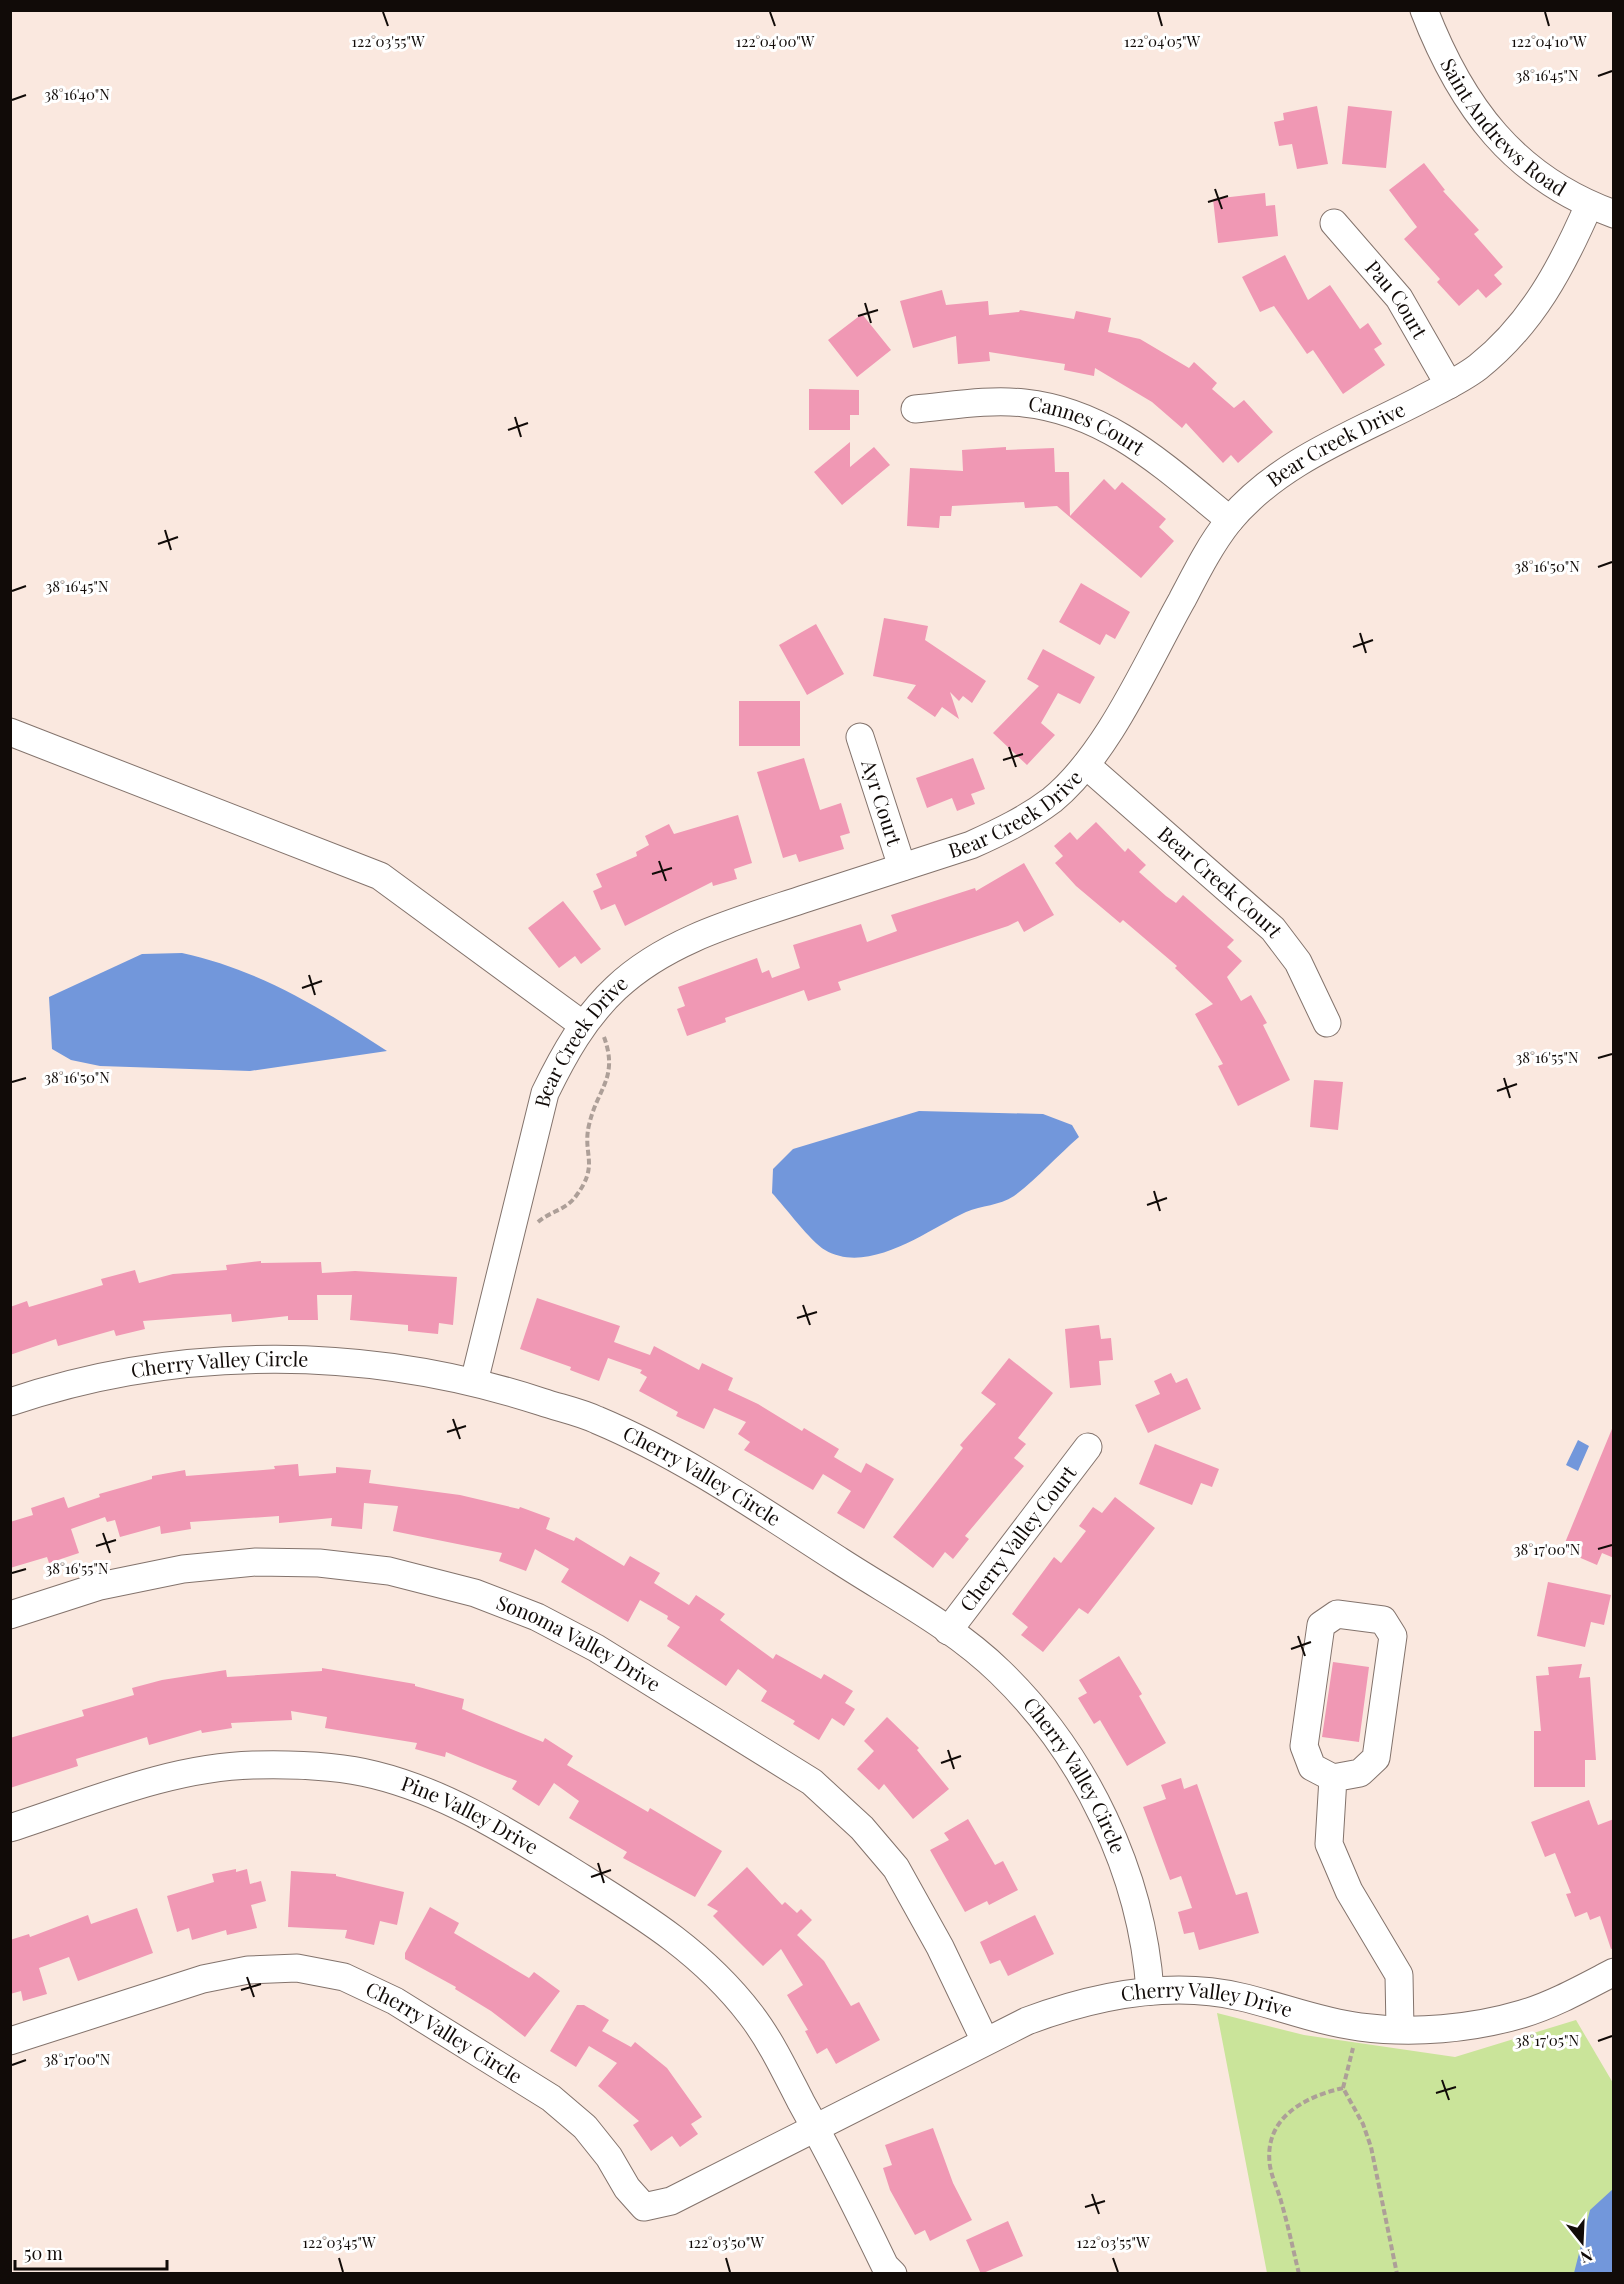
<svg xmlns="http://www.w3.org/2000/svg" width="1624" height="2284" viewBox="0 0 1624 2284" font-family="'Playfair Display',serif">
  <style>
    .green { fill: #cae49a }
    .water { fill: #7297db }
    .building { fill: #f098b4 }
    .lines { fill: none; stroke-linecap: round; stroke-linejoin: round }
    .minor-casing { stroke: #83736c; stroke-width: 29 }
    .path { stroke: #ad9f98; stroke-width: 4; stroke-dasharray: 6 3; stroke-linecap: butt }
    .minor { stroke: #fff; stroke-width: 27 }
    .ticks { fill: none; stroke: #110b08; stroke-width: 2 }
    .labels { text-anchor: middle; stroke-width: 6; stroke-linejoin: round; paint-order: stroke }
    .street-label { font-size: 20px; fill: #110b08; stroke: #fff }
    .ticks-label { font-size: 15px; text-anchor: middle; fill: #110b08; stroke: #fff; stroke-width: 6; stroke-linejoin: round; paint-order: stroke }
  </style>
  <rect width="100%" height="100%" fill="#fae8df"/>
  <!-- green -->
  <path class="green" d="M 1217,2013 L 1304,2035 L 1455,2057 L 1576,2020 L 1613,2083 L 1613,2273 L 1267,2273 Z"/>
  <!-- water -->
  <path class="water" d="M 182,953 C 260,970 321,1008 387,1051 L 250,1071 L 100,1066 L 71,1060 L 52,1049 L 49,997 L 142,954 Z
    M 919,1111 L 1043,1114 L 1072,1125 L 1079,1137 C 1057,1156 1037,1179 1014,1196 C 999,1206 982,1205 966,1212 C 929,1229 869,1276 825,1250 C 811,1242 785,1207 772,1193 L 773,1169 L 793,1149 Z
    M 1578,1440 L 1589,1446 L 1578,1471 L 1566,1465 Z
    M 1613,2189 L 1613,2273 L 1574,2273 L 1590,2210 Z"/>
  <!-- building -->
  <path class="building" d="M 1317,106 L 1328,164 L 1297,169 L 1292,144 L 1279,146 L 1274,122 L 1284,120 L 1283,113 Z
    M 1348,106 L 1392,111 L 1386,168 L 1342,164 Z
    M 1424,163 L 1445,190 L 1443,191 L 1479,230 L 1474,234 L 1503,267 L 1494,275 L 1502,284 L 1486,298 L 1478,289 L 1459,306 L 1437,282 L 1440,279 L 1404,239 L 1417,227 L 1389,190 Z
    M 1265,193 L 1266,206 L 1275,205 L 1278,236 L 1218,243 L 1213,199 Z
    M 1285,255 L 1308,300 L 1330,285 L 1360,329 L 1368,323 L 1382,344 L 1374,349 L 1385,365 L 1343,394 L 1313,350 L 1307,354 L 1274,306 L 1260,312 L 1242,277 Z
    M 942,290 L 946,305 L 988,301 L 989,315 L 1019,312 L 1020,310 L 1074,319 L 1076,311 L 1111,318 L 1108,332 L 1140,339 L 1189,368 L 1194,362 L 1217,383 L 1212,389 L 1234,408 L 1244,400 L 1273,432 L 1238,463 L 1231,455 L 1223,463 L 1186,423 L 1182,428 L 1152,402 L 1095,368 L 1094,376 L 1064,370 L 1065,364 L 989,352 L 990,361 L 958,364 L 956,336 L 913,348 L 900,301 Z
    M 862,314 L 891,350 L 857,377 L 828,340 Z
    M 809,389 L 859,390 L 859,415 L 850,415 L 850,430 L 809,430 Z
    M 850,442 L 850,467 L 874,447 L 890,465 L 842,505 L 814,472 Z
    M 1006,447 L 1006,450 L 1054,448 L 1055,472 L 1069,472 L 1070,516 L 1104,479 L 1115,490 L 1122,482 L 1166,519 L 1159,527 L 1174,541 L 1141,578 L 1057,506 L 1025,508 L 1024,502 L 952,506 L 951,516 L 940,516 L 939,528 L 907,526 L 910,468 L 963,471 L 962,450 Z
    M 1081,583 L 1130,612 L 1115,639 L 1106,634 L 1100,645 L 1059,622 Z
    M 884,618 L 928,626 L 925,640 L 986,681 L 972,703 L 963,696 L 959,701 L 950,692 L 959,719 L 942,707 L 935,717 L 907,698 L 916,685 L 873,676 Z
    M 816,624 L 844,674 L 807,695 L 779,645 Z
    M 1043,649 L 1095,677 L 1080,704 L 1058,693 L 1041,723 L 1055,735 L 1027,765 L 993,733 L 1039,686 L 1027,679 Z
    M 739,701 L 800,701 L 800,746 L 739,746 Z
    M 804,758 L 820,810 L 841,803 L 850,833 L 840,836 L 844,849 L 799,862 L 796,854 L 783,858 L 757,772 Z
    M 973,758 L 985,789 L 971,794 L 975,804 L 957,811 L 952,798 L 927,808 L 916,778 Z
    M 738,815 L 752,863 L 734,869 L 737,879 L 713,886 L 712,882 L 625,926 L 615,904 L 601,910 L 593,891 L 602,887 L 596,874 L 637,856 L 636,852 L 649,845 L 645,836 L 669,824 L 674,834 Z
    M 1096,822 L 1125,852 L 1128,848 L 1146,865 L 1139,872 L 1166,896 L 1176,903 L 1183,895 L 1234,940 L 1227,947 L 1242,961 L 1227,977 L 1241,1001 L 1251,995 L 1267,1023 L 1263,1025 L 1290,1080 L 1238,1106 L 1218,1066 L 1223,1064 L 1195,1014 L 1213,1004 L 1175,968 L 1177,966 L 1123,920 L 1120,923 L 1076,886 L 1055,863 L 1063,856 L 1054,846 L 1070,832 L 1077,840 Z
    M 1024,863 L 1054,915 L 1024,932 L 1018,921 L 1008,926 L 838,982 L 841,990 L 808,1001 L 804,990 L 725,1018 L 726,1022 L 687,1036 L 677,1009 L 685,1006 L 678,987 L 757,958 L 762,973 L 769,970 L 772,978 L 800,968 L 793,945 L 861,924 L 867,942 L 897,931 L 891,915 L 975,888 L 976,891 Z
    M 563,901 L 601,949 L 581,964 L 575,956 L 559,968 L 528,928 Z
    M 1314,1080 L 1343,1082 L 1338,1130 L 1310,1127 Z
    M 261,1261 L 261,1263 L 321,1262 L 322,1273 L 355,1271 L 457,1277 L 453,1325 L 439,1323 L 438,1334 L 408,1331 L 408,1325 L 350,1320 L 352,1295 L 317,1295 L 318,1320 L 288,1320 L 288,1316 L 232,1322 L 231,1314 L 143,1321 L 145,1329 L 116,1336 L 114,1330 L 58,1346 L 56,1339 L 10,1355 L 10,1307 L 27,1301 L 29,1307 L 103,1285 L 101,1279 L 135,1270 L 139,1283 L 173,1274 L 227,1270 L 226,1265 Z
    M 537,1298 L 620,1326 L 614,1342 L 650,1355 L 654,1346 L 699,1370 L 702,1363 L 733,1378 L 728,1390 L 758,1404 L 802,1431 L 804,1428 L 839,1449 L 834,1457 L 861,1473 L 866,1463 L 894,1479 L 864,1529 L 837,1513 L 851,1491 L 823,1474 L 813,1490 L 744,1450 L 750,1442 L 738,1434 L 746,1422 L 714,1408 L 704,1429 L 676,1416 L 678,1412 L 639,1391 L 647,1377 L 640,1373 L 642,1370 L 608,1358 L 599,1381 L 570,1370 L 571,1367 L 520,1349 Z
    M 1099,1325 L 1101,1339 L 1111,1338 L 1113,1360 L 1099,1361 L 1101,1385 L 1070,1388 L 1065,1329 Z
    M 1009,1358 L 1053,1393 L 1018,1438 L 1026,1444 L 1014,1458 L 1024,1466 L 965,1536 L 969,1539 L 953,1559 L 945,1552 L 933,1568 L 893,1537 L 963,1448 L 960,1445 L 996,1404 L 981,1393 Z
    M 1171,1373 L 1176,1383 L 1187,1378 L 1201,1409 L 1148,1433 L 1135,1405 L 1160,1394 L 1154,1381 Z
    M 1614,1424 L 1614,1558 L 1602,1553 L 1597,1565 L 1562,1550 Z
    M 1155,1444 L 1219,1469 L 1212,1487 L 1201,1483 L 1192,1505 L 1139,1484 Z
    M 298,1464 L 299,1476 L 336,1473 L 336,1467 L 371,1470 L 369,1483 L 460,1495 L 519,1509 L 520,1507 L 550,1518 L 546,1529 L 574,1541 L 576,1537 L 624,1566 L 630,1556 L 660,1573 L 654,1583 L 689,1605 L 696,1595 L 725,1614 L 720,1620 L 773,1659 L 776,1654 L 821,1679 L 824,1674 L 853,1691 L 845,1703 L 855,1709 L 844,1726 L 832,1718 L 819,1740 L 793,1724 L 795,1721 L 761,1701 L 767,1691 L 738,1669 L 726,1686 L 667,1646 L 680,1627 L 667,1619 L 668,1616 L 640,1600 L 628,1622 L 561,1582 L 569,1569 L 535,1549 L 526,1571 L 499,1561 L 502,1553 L 393,1531 L 398,1506 L 364,1503 L 362,1529 L 331,1526 L 332,1518 L 279,1523 L 279,1516 L 190,1522 L 191,1529 L 161,1534 L 160,1526 L 120,1537 L 115,1520 L 107,1522 L 105,1517 L 71,1529 L 79,1553 L 49,1563 L 47,1557 L 10,1568 L 10,1522 L 33,1515 L 31,1508 L 64,1497 L 68,1508 L 100,1497 L 99,1494 L 152,1479 L 152,1476 L 185,1470 L 186,1476 L 275,1469 L 274,1466 Z
    M 1115,1497 L 1155,1528 L 1088,1614 L 1079,1608 L 1043,1652 L 1021,1635 L 1028,1627 L 1012,1614 L 1054,1557 L 1061,1563 L 1086,1531 L 1079,1526 L 1093,1507 L 1102,1513 Z
    M 1548,1582 L 1611,1595 L 1604,1625 L 1591,1622 L 1585,1647 L 1537,1636 Z
    M 1119,1656 L 1142,1694 L 1139,1696 L 1166,1743 L 1127,1766 L 1100,1720 L 1094,1724 L 1078,1698 L 1087,1693 L 1079,1680 Z
    M 1333,1662 L 1369,1667 L 1359,1742 L 1322,1737 Z
    M 1582,1664 L 1579,1678 L 1590,1677 L 1596,1760 L 1585,1760 L 1585,1787 L 1534,1787 L 1534,1731 L 1541,1731 L 1536,1676 L 1549,1675 L 1548,1667 Z
    M 322,1668 L 415,1684 L 415,1686 L 464,1699 L 462,1709 L 543,1742 L 545,1738 L 573,1756 L 567,1765 L 648,1812 L 650,1808 L 722,1851 L 695,1897 L 623,1858 L 627,1852 L 569,1818 L 579,1801 L 554,1783 L 539,1806 L 512,1789 L 517,1781 L 446,1752 L 445,1757 L 415,1749 L 417,1743 L 325,1728 L 327,1717 L 291,1711 L 292,1720 L 231,1723 L 232,1728 L 202,1733 L 201,1730 L 149,1745 L 147,1737 L 76,1759 L 78,1766 L 10,1788 L 10,1738 L 84,1716 L 82,1710 L 134,1695 L 132,1688 L 162,1680 L 226,1670 L 227,1677 L 322,1671 Z
    M 887,1717 L 919,1748 L 917,1750 L 949,1789 L 913,1819 L 884,1784 L 879,1790 L 857,1769 L 874,1751 L 864,1741 Z
    M 1181,1778 L 1184,1789 L 1197,1784 L 1236,1895 L 1247,1892 L 1259,1933 L 1199,1950 L 1194,1932 L 1184,1934 L 1178,1912 L 1192,1908 L 1181,1876 L 1170,1880 L 1143,1807 L 1166,1799 L 1161,1785 Z
    M 1589,1800 L 1598,1825 L 1614,1819 L 1614,1948 L 1611,1949 L 1600,1916 L 1590,1920 L 1587,1912 L 1575,1917 L 1566,1894 L 1571,1893 L 1555,1853 L 1545,1857 L 1531,1822 Z
    M 968,1819 L 995,1865 L 1003,1861 L 1018,1890 L 989,1905 L 987,1901 L 965,1912 L 930,1850 L 949,1840 L 944,1833 Z
    M 747,1867 L 782,1905 L 785,1902 L 797,1913 L 801,1909 L 812,1920 L 797,1935 L 824,1961 L 851,2006 L 859,2002 L 880,2040 L 836,2064 L 827,2048 L 817,2054 L 805,2031 L 808,2030 L 787,1995 L 803,1985 L 781,1949 L 763,1966 L 713,1916 L 718,1911 L 707,1905 Z
    M 236,1869 L 236,1872 L 247,1869 L 250,1884 L 261,1881 L 266,1901 L 251,1905 L 257,1928 L 227,1935 L 226,1930 L 192,1940 L 189,1928 L 177,1932 L 167,1896 L 214,1882 L 212,1874 Z
    M 291,1871 L 336,1874 L 336,1876 L 404,1892 L 397,1925 L 380,1921 L 374,1945 L 345,1938 L 347,1930 L 288,1927 Z
    M 430,1907 L 459,1923 L 454,1933 L 529,1978 L 534,1972 L 560,1991 L 525,2037 L 491,2011 L 455,1989 L 456,1987 L 405,1959 L 405,1953 Z
    M 137,1908 L 153,1953 L 78,1981 L 69,1957 L 39,1968 L 47,1994 L 23,2001 L 21,1991 L 10,1994 L 10,1940 L 29,1934 L 30,1937 L 88,1915 L 91,1924 Z
    M 1035,1915 L 1054,1954 L 1008,1976 L 1000,1960 L 990,1964 L 980,1942 Z
    M 577,2005 L 584,2005 L 609,2020 L 602,2031 L 631,2047 L 635,2042 L 667,2068 L 702,2117 L 691,2124 L 698,2134 L 680,2147 L 672,2136 L 651,2151 L 633,2125 L 639,2121 L 598,2086 L 617,2063 L 589,2046 L 576,2067 L 550,2051 Z
    M 933,2128 L 953,2183 L 972,2220 L 930,2241 L 925,2230 L 915,2235 L 890,2190 L 883,2168 L 892,2165 L 885,2145 Z
    M 1008,2221 L 1023,2256 L 981,2274 L 966,2240 Z"/>
  <g class="lines">
    <!-- minor casing -->
    <g class="minor-casing">
      <g id="minor">
        <path id="s1" d="M 1424,10 C 1461,106 1514,178 1614,214"/>
        <path id="s2" d="M 1334,223 L 1399,298 L 1449,385"/>
        <path id="s3" d="M 915,409 C 950,406 988,399 1024,403 C 1109,412 1167,469 1230,520"/>
        <path d="M 10,732 L 380,876 L 583,1025"/>
        <path id="s4" d="M 860,737 L 902,867"/>
        <path id="s5" d="M 1086,765 L 1273,929 L 1298,962 L 1327,1023"/>
        <path id="s6" d="M 474,1382 L 545,1093 C 564,1054 584,1018 616,988 C 668,939 741,920 807,898 C 862,880 917,862 971,845 C 1000,832 1027,819 1052,800 C 1108,754 1146,664 1182,600 C 1196,573 1210,545 1229,521 C 1279,461 1355,434 1422,399 C 1441,389 1461,380 1478,367 C 1532,324 1562,267 1589,205"/>
        <path id="s7" d="M 10,1402 C 181,1344 371,1346 542,1402 C 560,1408 580,1412 597,1420 C 683,1456 762,1511 840,1561 C 894,1596 954,1627 1000,1672 C 1085,1754 1142,1873 1150,1991"/>
        <path id="s8" d="M 10,1615 L 100,1586 L 183,1569 L 256,1562 L 319,1563 L 389,1571 L 475,1593 L 537,1617 L 596,1648 L 812,1782 L 862,1828 L 896,1868 L 940,1947 L 985,2041"/>
        <path id="s9" d="M 948,1631 L 1088,1447"/>
        <path d="M 1333,1778 L 1312,1767 L 1304,1746 L 1321,1625 L 1337,1614 L 1383,1620 L 1393,1636 L 1376,1758 L 1360,1773 L 1333,1778 L 1329,1844 L 1349,1891 L 1399,1975 L 1400,2029"/>
        <path id="s10" d="M 10,1828 C 88,1803 170,1767 253,1765 C 293,1764 336,1765 375,1775 C 444,1792 505,1830 565,1867 C 635,1911 700,1948 751,2015 C 771,2041 786,2073 801,2102 C 831,2156 858,2210 885,2266 L 893,2274"/>
        <path id="s11" d="M 10,2041 L 203,1979 L 248,1970 L 297,1968 L 344,1977 L 395,2001 L 551,2098 L 585,2127 L 609,2157 L 627,2188 L 644,2207 L 671,2201 L 1027,2021 C 1094,1996 1169,1980 1241,1997 C 1280,2006 1320,2022 1360,2027 C 1413,2034 1472,2029 1522,2014 C 1553,2005 1585,1987 1614,1972"/>
      </g>
    </g>
    <!-- path -->
    <path class="path" d="M 538,1222 C 551,1211 566,1210 576,1196 C 600,1164 582,1155 589,1125 C 597,1089 619,1078 604,1037
      M 1343,2088 L 1353,2048
      M 1299,2274 C 1293,2249 1288,2225 1281,2201 C 1278,2190 1272,2178 1270,2166 C 1263,2119 1303,2097 1343,2088 L 1363,2124 L 1371,2147 L 1397,2274"/>
    <!-- minor -->
    <use href="#minor" class="minor"/>
  </g>
  <!-- ticks -->
  <path class="ticks" d="M 383,12 L 388,26M 770,12 L 775,26M 1158,12 L 1162,26M 1545,12 L 1549,26M 1598,76 L 1612,71M 12,100 L 26,95M 1215,189 L 1222,209M 1208,202 L 1228,196M 865,303 L 871,323M 858,316 L 878,310M 515,417 L 521,437M 508,430 L 528,423M 165,530 L 171,550M 158,544 L 178,537M 1598,567 L 1612,562M 12,591 L 26,586M 1360,633 L 1366,653M 1353,647 L 1373,640M 1009,747 L 1016,767M 1003,760 L 1023,754M 659,861 L 666,881M 652,874 L 672,868M 309,975 L 315,995M 302,988 L 322,981M 1598,1058 L 1612,1054M 1504,1078 L 1510,1098M 12,1082 L 26,1078M 1497,1091 L 1517,1084M 1154,1191 L 1160,1211M 1147,1205 L 1167,1198M 803,1305 L 810,1325M 797,1318 L 817,1312M 453,1419 L 460,1439M 447,1432 L 466,1426M 103,1533 L 110,1553M 96,1546 L 116,1540M 1598,1549 L 1612,1545M 12,1573 L 26,1569M 1298,1636 L 1305,1656M 1291,1649 L 1311,1642M 948,1750 L 954,1769M 941,1763 L 961,1756M 598,1863 L 604,1883M 591,1877 L 611,1870M 247,1977 L 254,1997M 241,1990 L 261,1984M 1598,2041 L 1612,2036M 12,2065 L 26,2060M 1442,2080 L 1449,2100M 1436,2093 L 1456,2087M 1092,2194 L 1099,2214M 1085,2207 L 1105,2201M 339,2258 L 343,2272M 726,2258 L 730,2272M 1113,2258 L 1118,2272"/>
  <g class="labels">
    <!-- street labels -->
    <g class="street-label">
      <text dy="7" stroke="none"><textPath href="#s1" startOffset="144">Saint Andrews Road</textPath></text>
      <text dy="7" stroke="none"><textPath href="#s2" startOffset="99">Pau Court</textPath></text>
      <text dy="7" stroke="none"><textPath href="#s3" startOffset="176">Cannes Court</textPath></text>
      <text dy="7" stroke="none"><textPath href="#s6" startOffset="1368">Bear Creek Drive</textPath></text>
      <text dy="7" stroke="none"><textPath href="#s4" startOffset="69">Ayr Court</textPath></text>
      <text dy="7" stroke="none"><textPath href="#s6" startOffset="864">Bear Creek Drive</textPath></text>
      <text dy="7" stroke="none"><textPath href="#s5" startOffset="178">Bear Creek Court</textPath></text>
      <text dy="7" stroke="none"><textPath href="#s6" startOffset="360">Bear Creek Drive</textPath></text>
      <text dy="7" stroke="none"><textPath href="#s7" startOffset="214">Cherry Valley Circle</textPath></text>
      <text dy="7" stroke="none"><textPath href="#s7" startOffset="718">Cherry Valley Circle</textPath></text>
      <text dy="7" stroke="none"><textPath href="#s9" startOffset="116">Cherry Valley Court</textPath></text>
      <text dy="7" stroke="none"><textPath href="#s8" startOffset="590">Sonoma Valley Drive</textPath></text>
      <text dy="7" stroke="none"><textPath href="#s7" startOffset="1204">Cherry Valley Circle</textPath></text>
      <text dy="7" stroke="none"><textPath href="#s10" startOffset="478">Pine Valley Drive</textPath></text>
      <text dy="7" stroke="none"><textPath href="#s11" startOffset="1341">Cherry Valley Drive</textPath></text>
      <text dy="7" stroke="none"><textPath href="#s11" startOffset="460">Cherry Valley Circle</textPath></text>
    </g>
  </g>
  <g class="ticks-label">
    <text x="388" y="47">122°03'55"W</text>
    <text x="775" y="47">122°04'00"W</text>
    <text x="1162" y="47">122°04'05"W</text>
    <text x="1549" y="47">122°04'10"W</text>
    <text x="1547" y="81">38°16'45"N</text>
    <text x="77" y="100">38°16'40"N</text>
    <text x="1547" y="572">38°16'50"N</text>
    <text x="77" y="592">38°16'45"N</text>
    <text x="1547" y="1063">38°16'55"N</text>
    <text x="77" y="1083">38°16'50"N</text>
    <text x="1547" y="1555">38°17'00"N</text>
    <text x="77" y="1574">38°16'55"N</text>
    <text x="1547" y="2046">38°17'05"N</text>
    <text x="77" y="2065">38°17'00"N</text>
    <text x="339" y="2248">122°03'45"W</text>
    <text x="726" y="2248">122°03'50"W</text>
    <text x="1113" y="2248">122°03'55"W</text>
  </g>
  <!-- border -->
  <rect width="1624" height="2284" fill="none" stroke="#110b08" stroke-width="24"/>
  <!-- north arrow -->
  <g transform="translate(1582 2242) rotate(162)" stroke="#ffffff" stroke-width="4.5" paint-order="stroke">
  <path d="M0-4.5L10 22L0 15L-10 22Z" fill="#110b08"/>
  <text y="-9" font-size="16" font-weight="bold" text-anchor="middle" fill="#110b08">N</text>
  </g>
  <!-- scale -->
  <path d="M15 2260v9h152v-9" fill="none" stroke="#110b08" stroke-width="3"/>
  <text x="24" y="2260" font-size="18" fill="#110b08" stroke="#ffffff" stroke-width="4.5" paint-order="stroke">50 m</text>
</svg>
